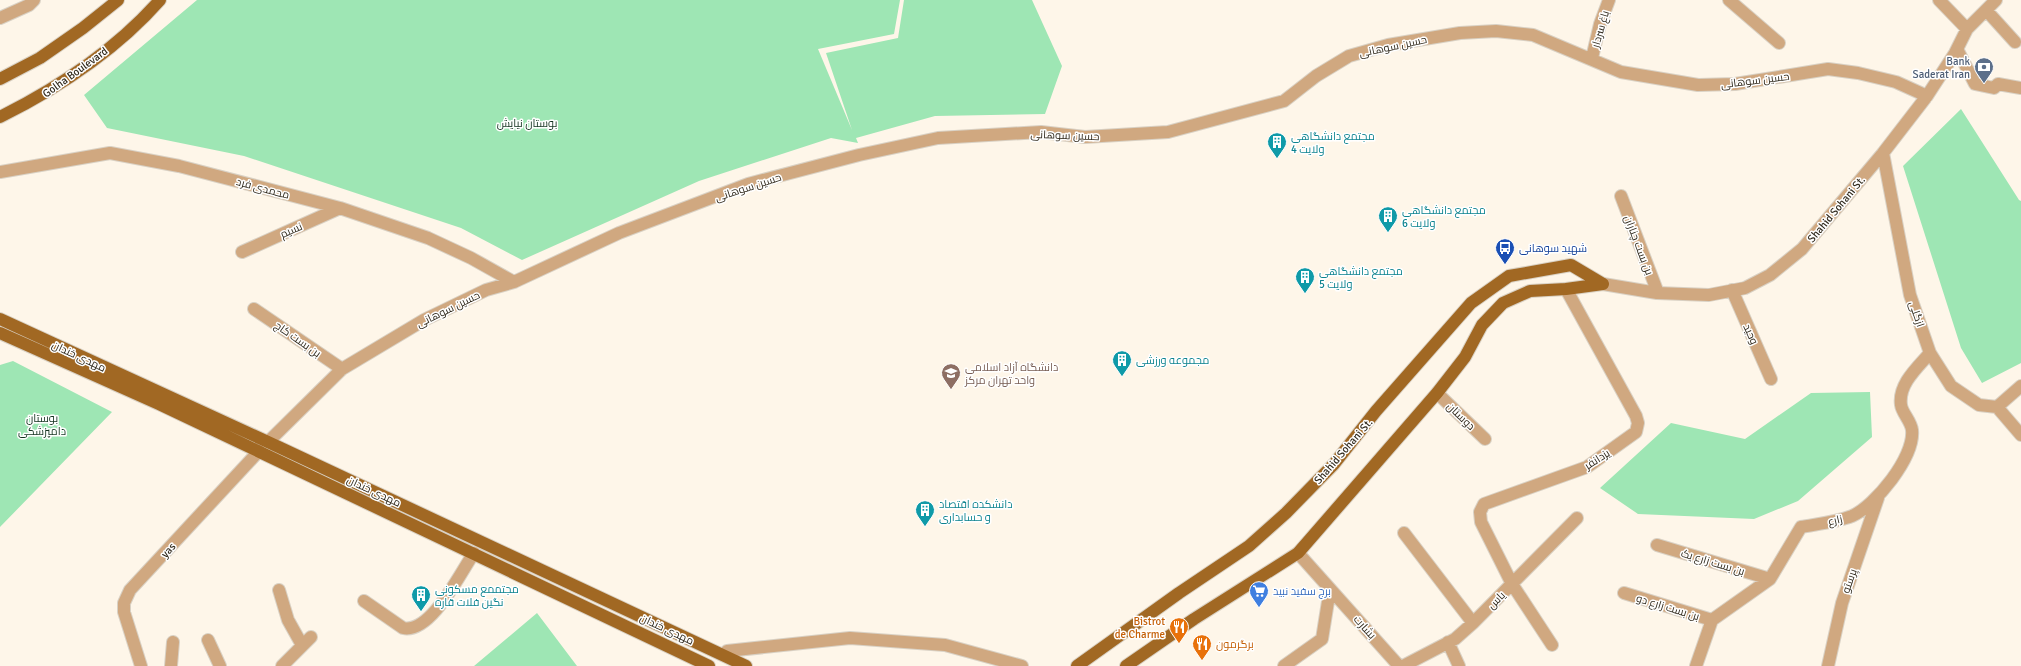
<svg xmlns="http://www.w3.org/2000/svg" width="2021" height="666" viewBox="0 0 2021 666" font-family="Signika,Cairo,sans-serif">
  <style>
    .green { fill: #9ee6b4 }
    .lines { fill: none; stroke-linecap: round; stroke-linejoin: round }
    .minor-casing { stroke: #d9d1c4; stroke-width: 14 }
    .major-casing { stroke: #d9d1c4; stroke-width: 14 }
    .minor { stroke: #d0a880; stroke-width: 12 }
    .major { stroke: #a16823; stroke-width: 12 }
    .labels { text-anchor: middle; stroke-width: 3; stroke-linejoin: round; paint-order: stroke }
    .street-label { font-size: 11px; fill: #30291c; stroke: #fff }
    .service-label { font-size: 11px; fill: #4e5e75; stroke: #fff; text-anchor: end }
    .park-label { font-size: 11px; fill: #13321f; stroke: #fff }
    .culture-label { font-size: 11px; fill: #0d838f; stroke: #fff; text-anchor: start }
    .transit-label { font-size: 11px; fill: #164399; stroke: #fff; text-anchor: start }
    .education-label { font-size: 11px; fill: #785e54; stroke: #fff; text-anchor: start }
    .shop-label { font-size: 11px; fill: #366cbe; stroke: #fff; text-anchor: start }
    .food-label { font-size: 11px; fill: #c56008; stroke: #fff; text-anchor: end }
  </style>
  <rect width="100%" height="100%" fill="#fef6e9"/>
  <!-- green -->
  <path class="green" d="M 197,0 L 900,0 L 894,34 L 818,49 L 852,130 L 826,53 L 898,38 L 904,0 L 1032,0 L 1062,66 L 1045,114 L 935,116 L 856,138 L 858,143 L 831,138 L 699,181 L 522,260 L 461,228 L 244,156 L 107,128 L 84,95 Z
    M 1961,109 L 2019,200 L 2021,201 L 2021,363 L 1982,383 L 1961,348 L 1903,166 Z
    M 13,361 L 112,412 L 0,527 L 0,365 Z
    M 1870,392 L 1872,437 L 1798,501 L 1754,519 L 1638,514 L 1600,488 L 1671,423 L 1745,439 L 1811,393 Z
    M 537,613 L 577,666 L 474,666 Z"/>
  <g class="lines">
    <!-- minor casing -->
    <g class="minor-casing">
      <path id="minor" d="M 1729,0 L 1779,43
        M 1939,0 L 1967,29
        M 1986,10 L 2015,42
        M 0,18 L 29,5 L 34,0
        M 1957,49 L 1975,84 L 1994,88 L 1998,84 L 2021,88
        M 1592,58 L 1600,24 L 1609,0
        M 1883,153 L 1910,295 L 1930,353 L 1951,386 L 1979,405 L 1997,407 L 2021,386
        M 0,172 L 110,153 L 179,166 L 340,208 L 428,238 L 471,258 L 514,282
        M 1621,196 L 1658,293
        M 242,252 L 340,208
        M 1603,284 L 1657,293 L 1709,295 L 1745,288 L 1770,275 L 1802,249 L 1883,153 L 1927,96 L 1955,53 L 1967,29 L 1996,0
        M 1732,290 L 1771,379
        M 254,309 L 342,369
        M 1437,393 L 1485,439
        M 1997,407 L 2021,435
        M 268,442 L 342,369 L 424,320 L 486,290 L 514,282 L 619,233 L 748,184 L 859,155 L 938,138 L 1041,132 L 1085,137 L 1168,132 L 1284,101 L 1316,76 L 1349,56 L 1388,45 L 1460,33 L 1496,31 L 1533,35 L 1621,72 L 1698,85 L 1735,84 L 1828,69 L 1858,73 L 1896,82 L 1927,96
        M 1404,533 L 1473,623
        M 1657,545 L 1770,579
        M 1298,553 L 1399,666
        M 279,590 L 288,620 L 302,645
        M 1624,593 L 1712,620
        M 364,601 L 403,628 C 431,634 460,573 474,553
        M 208,640 L 220,666
        M 1448,642 L 1459,666
        M 1552,645 L 1512,584 L 1481,522 L 1480,512 L 1484,504 L 1587,467 L 1636,432 L 1638,423 L 1636,416 L 1566,289
        M 727,651 L 850,638 L 945,645 L 1022,666
        M 141,666 L 124,612 L 124,603 L 130,590 L 259,451
        M 171,666 L 173,642
        M 282,666 L 311,637
        M 1284,666 L 1322,639 L 1330,589
        M 1403,666 L 1455,639 L 1473,623 L 1577,518
        M 1696,666 L 1712,620 L 1770,579 L 1801,527 C 1817,524 1837,522 1852,516 C 1875,506 1915,457 1912,430 C 1911,421 1902,413 1901,405 C 1898,384 1918,367 1930,353
        M 1828,666 L 1842,603 L 1878,498"/>
    </g>
    <!-- major casing -->
    <g class="major-casing">
      <path id="major" d="M 0,79 L 40,58 L 83,28 L 118,0
        M 0,117 C 58,88 116,50 160,0
        M 0,319 L 268,442 L 746,666
        M 0,333 L 159,404 L 709,666
        M 1077,666 L 1179,593 L 1249,546 L 1286,513 L 1334,464 L 1376,411 L 1471,303 L 1509,276 L 1571,265 L 1603,284
        M 1126,666 L 1194,619 L 1298,553 L 1437,393 L 1465,357 L 1482,325 L 1503,303 L 1530,291 L 1566,289 L 1603,284"/>
    </g>
    <!-- minor -->
    <use href="#minor" class="minor"/>
    <!-- major -->
    <use href="#major" class="major"/>
  </g>
  <!-- icons -->
  <defs>
    <g id="bank-pin" transform="scale(1)"><path d="M0 17L-7.5 6A9.5 9.5 0 1 1 7.5 6Z" fill="#5c6f8a" stroke="#fff"/><path d="M-6-4H6V4H-6ZM0-2.3a2.3 2.3 0 1 0 0 4.6a2.3 2.3 0 1 0 0-4.6Z" fill="#fff"/></g>
    <g id="building-pin" transform="scale(1)"><path d="M0 17L-7.5 6A9.5 9.5 0 1 1 7.5 6Z" fill="#0f9aa8" stroke="#fff"/><path d="M-4-6H4V6H1V3H-1V6H-4ZM-2.5-4.3h1.7v1.8h-1.7ZM.8-4.3h1.7v1.8H.8ZM-2.5-1h1.7V.8h-1.7ZM.8-1h1.7V.8H.8Z" fill="#fff"/></g>
    <g id="bus-pin" transform="scale(1)"><path d="M0 17L-7.5 6A9.5 9.5 0 1 1 7.5 6Z" fill="#1a4fb4" stroke="#fff"/><path d="M-5-6H5V4H4V6H2V4H-2V6H-4V4H-5ZM-3.5-4V0h7V-4ZM-3.5 1.2v1.5H-2V1.2ZM2 1.2v1.5H3.5V1.2Z" fill="#fff"/></g>
    <g id="university-pin" transform="scale(1)"><path d="M0 17L-7.5 6A9.5 9.5 0 1 1 7.5 6Z" fill="#8d6e63" stroke="#fff"/><path d="M0-5L7-2L0 1L-7-2ZM-4 1L0 2.5L4 1V4Q0 6-4 4Z" fill="#fff"/></g>
    <g id="supermarket-pin" transform="scale(1)"><path d="M0 17L-7.5 6A9.5 9.5 0 1 1 7.5 6Z" fill="#3f7fe0" stroke="#fff"/><path d="M-6-5.5h2.5l.6 2H6L4.5 2H-2.5L-4.4-4H-6ZM-1.5 3.2a1.3 1.3 0 1 0 .1 0ZM3 3.2a1.3 1.3 0 1 0 .1 0Z" fill="#fff"/></g>
    <g id="restaurant-pin" transform="scale(1)"><path d="M0 17L-7.5 6A9.5 9.5 0 1 1 7.5 6Z" fill="#e8710a" stroke="#fff"/><path d="M-5-6h1v4h1v-4h1v4h1v-4h1v5L-1.5 .5V6h-2V.5L-5-1ZM5-6V6H3V1.5H1.5Q1.5-4 5-6Z" fill="#fff"/></g>
  </defs>
  <g fill-rule="evenodd">
    <use href="#bank-pin" x="1984" y="67"/>
    <use href="#building-pin" x="1277" y="142"/>
    <use href="#building-pin" x="1388" y="216"/>
    <use href="#bus-pin" x="1505" y="248"/>
    <use href="#building-pin" x="1305" y="277"/>
    <use href="#building-pin" x="1122" y="360"/>
    <use href="#university-pin" x="951" y="373"/>
    <use href="#building-pin" x="925" y="510"/>
    <use href="#supermarket-pin" x="1259" y="591"/>
    <use href="#building-pin" x="421" y="595"/>
    <use href="#restaurant-pin" x="1179" y="627"/>
    <use href="#restaurant-pin" x="1202" y="644"/>
  </g>
  <g class="labels">
    <!-- street labels -->
    <g class="street-label">
      <text transform="translate(1600 29) rotate(-74)" y="4">باغ سردار</text>
      <text transform="translate(1393 46) rotate(-12)" y="4">حسین سوهانی</text>
      <text transform="translate(75 72) rotate(-36)" y="4">Golha Boulevard</text>
      <text transform="translate(1755 80) rotate(-7)" y="4">حسین سوهانی</text>
      <text transform="translate(1065 135) rotate(2)" y="4">حسین سوهانی</text>
      <text transform="translate(748 187) rotate(-18)" y="4">حسین سوهانی</text>
      <text transform="translate(263 188) rotate(15)" y="4">محمدی فرد</text>
      <text transform="translate(1836 209) rotate(-50)" y="4">Shahid Sohani St.</text>
      <text transform="translate(291 230) rotate(-24)" y="4">نسیم</text>
      <text transform="translate(1639 245) rotate(69)" y="4">بن بست چناران</text>
      <text transform="translate(448 309) rotate(-26)" y="4">حسین سوهانی</text>
      <text transform="translate(1917 314) rotate(71)" y="4">ازگلی</text>
      <text transform="translate(1751 334) rotate(66)" y="4">وحید</text>
      <text transform="translate(298 339) rotate(35)" y="4">بن بست کاج</text>
      <text transform="translate(79 356) rotate(25)" y="4">مهدی خندان</text>
      <text transform="translate(1461 416) rotate(44)" y="4">دوستان</text>
      <text transform="translate(1343 451) rotate(-49)" y="4">Shahid Sohani St.</text>
      <text transform="translate(1597 459) rotate(-33)" y="4">یزدانفر</text>
      <text transform="translate(374 491) rotate(25)" y="4">مهدی خندان</text>
      <text transform="translate(1835 520) rotate(-13)" y="4">زارع</text>
      <text transform="translate(168 550) rotate(-48)" y="4">yas</text>
      <text transform="translate(1713 562) rotate(17)" y="4">بن بست زارع یک</text>
      <text transform="translate(1849 581) rotate(-71)" y="4">پرستو</text>
      <text transform="translate(1496 600) rotate(-45)" y="4">یاس</text>
      <text transform="translate(1668 607) rotate(17)" y="4">بن بست زارع دو</text>
      <text transform="translate(1365 627) rotate(48)" y="4">بشارت</text>
      <text transform="translate(667 629) rotate(25)" y="4">مهدی خندان</text>
    </g>
    <!-- service labels -->
    <g class="service-label">
      <text x="1970" y="65">Bank<tspan x="1970" dy="13">Saderat Iran</tspan></text>
    </g>
    <!-- park labels -->
    <g class="park-label">
      <text x="527" y="127">بوستان نیایش</text>
      <text x="42" y="422">بوستان<tspan x="42" dy="13">دامپزشکی</tspan></text>
    </g>
    <!-- culture labels -->
    <g class="culture-label">
      <text x="1291" y="140">مجتمع دانشگاهی<tspan x="1291" dy="13">ولایت 4</tspan></text>
      <text x="1402" y="214">مجتمع دانشگاهی<tspan x="1402" dy="13">ولایت 6</tspan></text>
      <text x="1319" y="275">مجتمع دانشگاهی<tspan x="1319" dy="13">ولایت 5</tspan></text>
      <text x="1136" y="364">مجموعه ورزشی</text>
      <text x="939" y="508">دانشکده اقتصاد<tspan x="939" dy="13">و حسابداری</tspan></text>
      <text x="435" y="593">مجتممع مسکونی<tspan x="435" dy="13">نگین فلات قاره</tspan></text>
    </g>
    <!-- transit labels -->
    <g class="transit-label">
      <text x="1519" y="252">شهید سوهانی</text>
    </g>
    <!-- education labels -->
    <g class="education-label">
      <text x="965" y="371">دانشگاه آزاد اسلامی<tspan x="965" dy="13">واحد تهران مرکز</tspan></text>
    </g>
    <!-- shop labels -->
    <g class="shop-label">
      <text x="1273" y="595">برج سفید نبید</text>
    </g>
    <!-- food labels -->
    <g class="food-label">
      <text x="1165" y="625">Bistrot<tspan x="1165" dy="13">de Charme</tspan></text>
      <text x="1216" y="648" text-anchor="start">برگرمون</text>
    </g>
  </g>
</svg>
